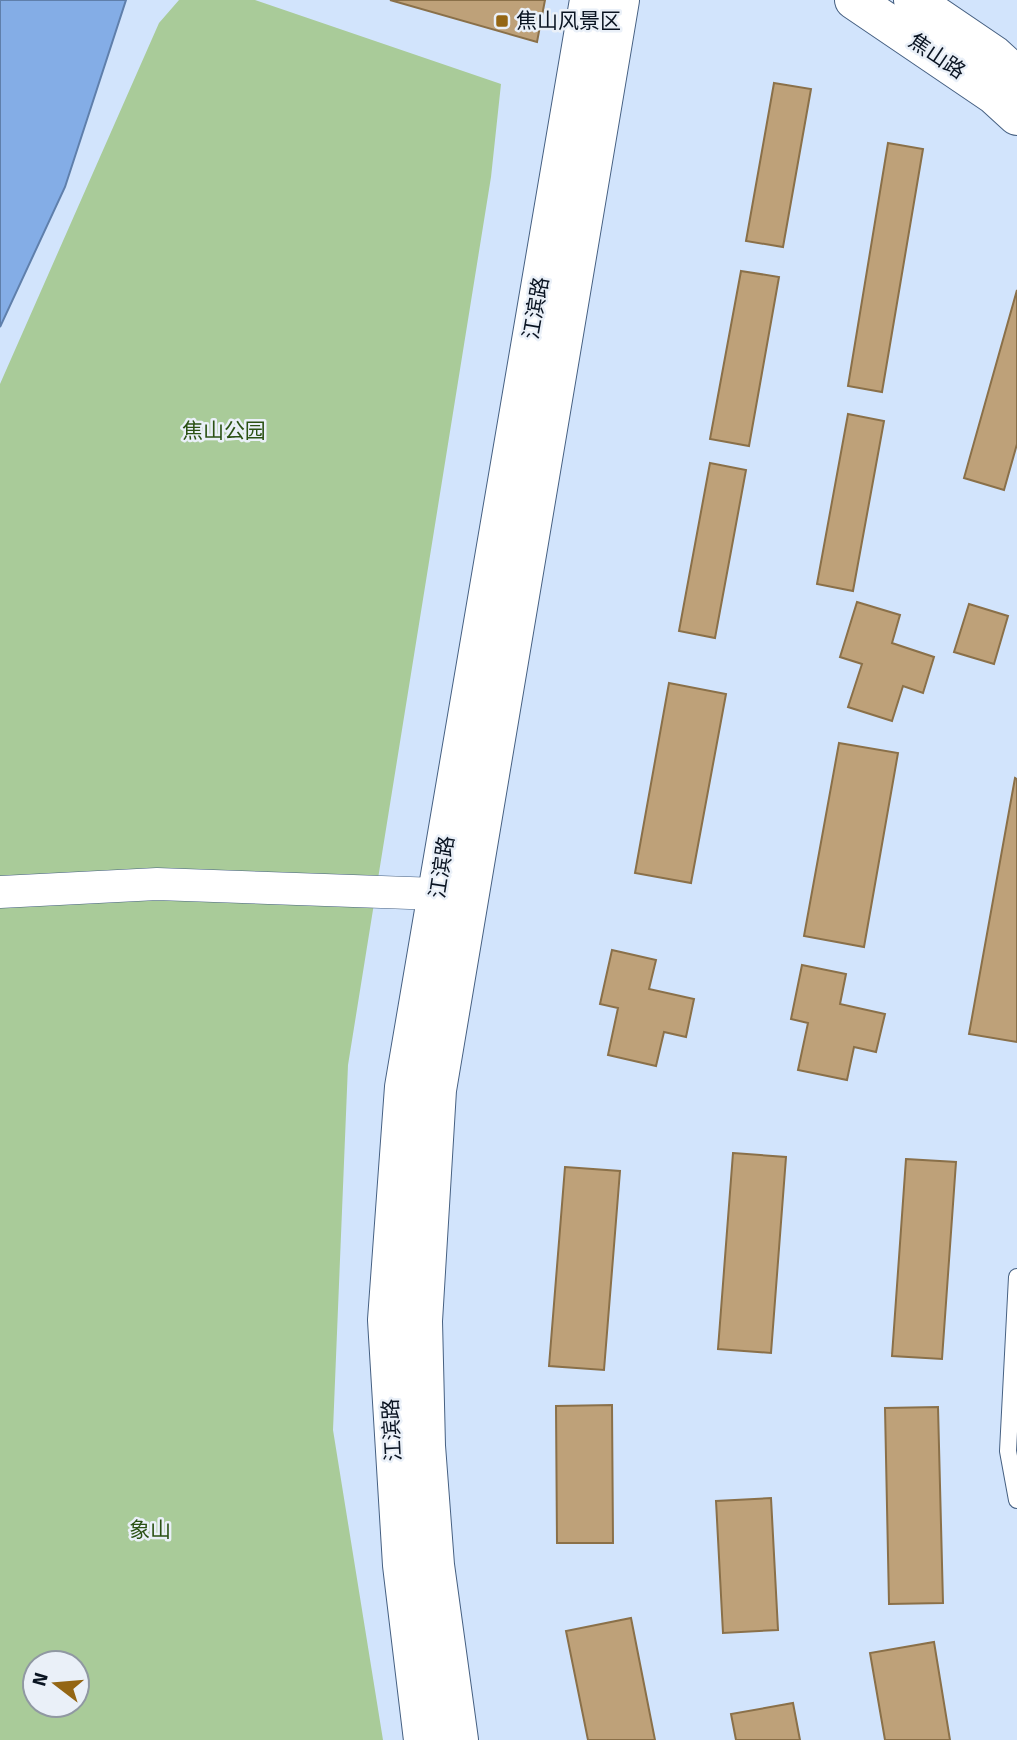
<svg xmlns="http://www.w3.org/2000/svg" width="1017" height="1740" viewBox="0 0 1017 1740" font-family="Signika,'Noto Sans SC',sans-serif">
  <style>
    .green { fill: #a9cb99; fill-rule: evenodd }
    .water { fill: #84ade6; stroke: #5f7fab; stroke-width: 2 }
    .building { fill: #bea179; stroke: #8a7049; stroke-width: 2 }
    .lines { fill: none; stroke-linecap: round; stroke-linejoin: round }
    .service-casing { stroke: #466082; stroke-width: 18 }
    .minor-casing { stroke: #466082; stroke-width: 33 }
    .secondary-casing { stroke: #466082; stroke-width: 40 }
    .service { stroke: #fff; stroke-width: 16 }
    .minor { stroke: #fff; stroke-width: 32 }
    .secondary { stroke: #fff; stroke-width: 38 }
    .poi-dot { fill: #946614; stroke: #eaf0f8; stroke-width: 2.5 }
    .labels { text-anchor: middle; stroke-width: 5; stroke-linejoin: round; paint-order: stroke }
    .poi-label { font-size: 21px; fill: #0a1422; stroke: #eaf0f8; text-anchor: start }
    .street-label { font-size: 21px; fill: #0a1422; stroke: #eaf0f8 }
    .park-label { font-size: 21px; fill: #2b5114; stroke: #eaf0f8 }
  </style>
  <rect width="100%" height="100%" fill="#d2e4fc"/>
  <!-- green -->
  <path class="green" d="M 179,0 L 255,0 L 501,84 L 491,177 L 348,1065 L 333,1430 L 383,1740 L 0,1740 L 0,384 L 159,23 ZM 35,1663 L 77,1663 L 77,1705 L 35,1705 Z"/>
  <!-- water -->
  <path class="water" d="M 0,0 L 126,0 L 65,187 L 0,327 Z"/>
  <!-- building -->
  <path class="building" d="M 390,0 L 545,0 L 537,42 Z
    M 774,83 L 811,89 L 783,247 L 746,241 Z
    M 888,143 L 923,149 L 882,392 L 848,386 Z
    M 741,271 L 779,277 L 749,446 L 710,439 Z
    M 1017,290 L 1017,444 L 1004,490 L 964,478 Z
    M 848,414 L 884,421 L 853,591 L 817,584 Z
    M 710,463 L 746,470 L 715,638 L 679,631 Z
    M 857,602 L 900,615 L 892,643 L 934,657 L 923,693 L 903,686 L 892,721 L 848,707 L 862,664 L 840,657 Z
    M 969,604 L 1008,616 L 994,664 L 954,652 Z
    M 669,683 L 726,694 L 691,883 L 635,873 Z
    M 839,743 L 898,753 L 864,947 L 804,936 Z
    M 1015,778 L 1017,779 L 1017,1042 L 969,1034 Z
    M 612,950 L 656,960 L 649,989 L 694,999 L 686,1037 L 664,1032 L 656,1066 L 608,1055 L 618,1008 L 600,1004 Z
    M 802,965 L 846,974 L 840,1004 L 885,1014 L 876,1052 L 854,1047 L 847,1080 L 798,1070 L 808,1023 L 791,1019 Z
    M 733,1153 L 786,1157 L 771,1353 L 718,1349 Z
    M 906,1159 L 956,1162 L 942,1359 L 892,1356 Z
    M 565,1167 L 620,1171 L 604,1370 L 549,1366 Z
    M 612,1405 L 613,1543 L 557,1543 L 556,1406 Z
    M 938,1407 L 943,1603 L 889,1604 L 885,1408 Z
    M 771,1498 L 778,1630 L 723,1633 L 716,1501 Z
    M 631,1618 L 655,1740 L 588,1740 L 566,1631 Z
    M 934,1642 L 950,1740 L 885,1740 L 870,1653 Z
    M 793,1703 L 800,1740 L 736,1740 L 731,1714 Z"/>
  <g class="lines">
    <!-- service casing -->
    <g class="service-casing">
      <path id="service" d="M 1017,1277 L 1008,1451 L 1017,1500"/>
    </g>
    <!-- minor casing -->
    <g class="minor-casing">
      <path id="minor" d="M 0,892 L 157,884 L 438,894"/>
    </g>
    <!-- secondary casing -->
    <g class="secondary-casing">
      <path id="secondary" d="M 854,0 L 994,95 L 1017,116
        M 913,0 L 994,55 L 1017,76
        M 423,1740 L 402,1565 L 387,1320 L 404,1087 L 589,0
        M 459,1740 L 435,1565 L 426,1446 L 423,1321 L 437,1090 L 620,0"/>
    </g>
    <!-- service -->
    <use href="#service" class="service"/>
    <!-- minor -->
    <use href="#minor" class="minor"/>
    <!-- secondary -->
    <use href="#secondary" class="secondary"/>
  </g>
  <!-- markers -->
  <rect class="poi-dot" x="495" y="14" width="14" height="14" rx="3.5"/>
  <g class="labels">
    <!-- poi labels -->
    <g class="poi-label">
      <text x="516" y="28">焦山风景区</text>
    </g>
    <!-- street labels -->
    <g class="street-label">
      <text transform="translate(937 56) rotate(34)" y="7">焦山路</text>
      <text transform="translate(536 308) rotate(-80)" y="7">江滨路</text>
      <text transform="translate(442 867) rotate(-81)" y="7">江滨路</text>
      <text transform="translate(392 1430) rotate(-93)" y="7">江滨路</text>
    </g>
    <!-- park labels -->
    <g class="park-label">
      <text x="224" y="438">焦山公园</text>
      <text x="150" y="1537">象山</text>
    </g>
  </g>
  <!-- north arrow -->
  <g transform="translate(56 1684) rotate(286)"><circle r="33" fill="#eaf0f8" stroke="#9098a2" stroke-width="2"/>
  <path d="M0-5L12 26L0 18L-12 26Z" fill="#946614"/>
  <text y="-10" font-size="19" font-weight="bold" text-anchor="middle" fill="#0a1422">N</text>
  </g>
</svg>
